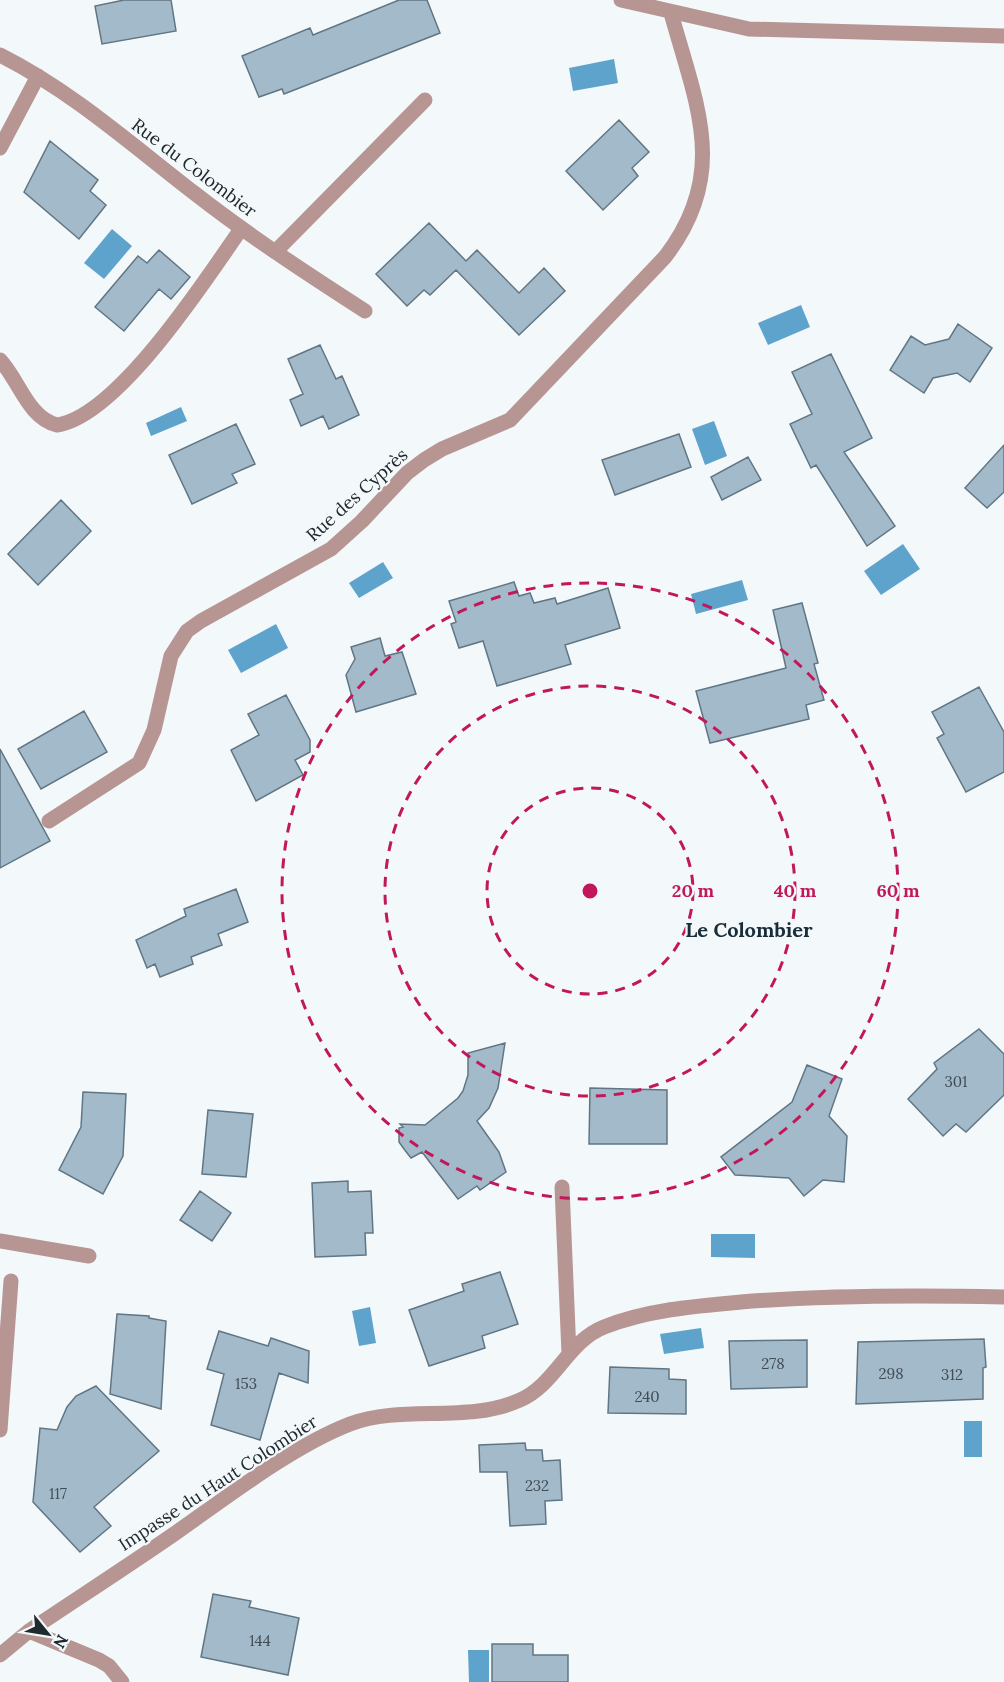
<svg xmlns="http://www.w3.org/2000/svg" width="1004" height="1682" viewBox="0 0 1004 1682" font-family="Lora,serif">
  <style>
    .water { fill: #5ea3cc }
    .building { fill: #a3baca; stroke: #607684; stroke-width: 1.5 }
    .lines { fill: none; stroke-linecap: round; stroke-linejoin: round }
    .minor { stroke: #b79592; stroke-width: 15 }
    .ring { fill: none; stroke: #c2185b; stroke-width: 3; stroke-dasharray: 10 8 }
    .labels { text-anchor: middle; stroke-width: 4.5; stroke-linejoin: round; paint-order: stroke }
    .number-label { font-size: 15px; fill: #414d55 }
    .street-label { font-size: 18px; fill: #20292e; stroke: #f3f8fb }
    .neighbourhood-label { font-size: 20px; font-weight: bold; fill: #192d39; stroke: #f3f8fb }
    .centre { fill: #c2185b; stroke: #f3f8fb; stroke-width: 3 }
    .ring-label { font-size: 18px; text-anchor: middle; font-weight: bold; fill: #c2185b; stroke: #f3f8fb; stroke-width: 4.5; stroke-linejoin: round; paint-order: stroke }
  </style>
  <rect width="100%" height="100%" fill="#f3f8fb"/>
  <!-- water -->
  <path class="water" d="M 614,59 L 618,83 L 573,91 L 569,68 Z
    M 112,229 L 132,246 L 104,279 L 84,263 Z
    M 801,305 L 810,327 L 768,345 L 758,323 Z
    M 181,407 L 187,421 L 151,436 L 146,423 Z
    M 714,421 L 727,456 L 705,465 L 692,429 Z
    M 903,544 L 920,569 L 881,595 L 864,571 Z
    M 383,562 L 393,578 L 359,598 L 349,583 Z
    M 742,580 L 748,600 L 696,614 L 691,594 Z
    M 276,624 L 288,648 L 241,673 L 228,650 Z
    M 711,1234 L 755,1234 L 755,1258 L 711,1257 Z
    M 370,1307 L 376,1343 L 359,1346 L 352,1311 Z
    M 701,1328 L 704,1348 L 664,1354 L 660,1334 Z
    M 964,1421 L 982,1421 L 982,1457 L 964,1457 Z
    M 468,1650 L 489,1650 L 489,1682 L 469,1682 Z"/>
  <!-- building -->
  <path class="building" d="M 124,0 L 171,0 L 176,31 L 102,44 L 95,6 Z
    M 399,0 L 427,0 L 440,33 L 284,94 L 282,89 L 259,97 L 242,56 L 310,28 L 313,35 Z
    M 619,120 L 649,152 L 632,168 L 638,176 L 603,210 L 566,171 Z
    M 50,141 L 98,180 L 90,191 L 106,205 L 79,239 L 24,192 Z
    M 429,223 L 466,261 L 477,250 L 519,293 L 544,268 L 565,291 L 519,335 L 456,270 L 430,295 L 424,290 L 407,306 L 376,274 Z
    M 159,250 L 190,277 L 171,299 L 159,289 L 124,331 L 95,307 L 138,256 L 147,263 Z
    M 958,324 L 992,348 L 970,382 L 957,373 L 933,378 L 924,393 L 890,370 L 911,336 L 925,345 L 949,339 Z
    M 320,345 L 336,379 L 342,376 L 359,415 L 329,429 L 323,416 L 301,426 L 290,400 L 303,394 L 288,359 Z
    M 831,354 L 872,438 L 844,452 L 895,526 L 867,546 L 816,465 L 811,468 L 790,424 L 812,414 L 792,372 Z
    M 236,424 L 255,464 L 232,474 L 237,483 L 192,504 L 169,455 Z
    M 679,434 L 691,467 L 615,495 L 602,460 Z
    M 1004,445 L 1004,492 L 987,508 L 965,488 Z
    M 748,457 L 761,480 L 722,500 L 711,477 Z
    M 61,500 L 91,531 L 38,585 L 8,554 Z
    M 514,582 L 519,596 L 530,593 L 534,603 L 555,598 L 557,604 L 608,588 L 620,628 L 565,645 L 571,664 L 497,686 L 483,641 L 459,648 L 451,624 L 456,622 L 449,601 Z
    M 802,603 L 818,663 L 814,664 L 824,700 L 806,705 L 809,719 L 710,743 L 696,691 L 786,668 L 773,610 Z
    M 380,638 L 385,656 L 402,652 L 416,694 L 356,712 L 346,675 L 355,659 L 351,647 Z
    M 979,687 L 1004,732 L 1004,772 L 966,792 L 937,738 L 944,734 L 932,712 Z
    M 286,695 L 310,740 L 310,752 L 295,760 L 303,775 L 256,801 L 231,750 L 259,735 L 248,714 Z
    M 84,711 L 107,752 L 41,789 L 18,749 Z
    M 0,749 L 50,841 L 0,868 Z
    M 236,889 L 248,922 L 218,934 L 222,945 L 191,957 L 193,964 L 160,977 L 155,964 L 147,968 L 136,940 L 186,916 L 184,909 Z
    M 979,1029 L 1004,1054 L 1004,1095 L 966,1132 L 956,1124 L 943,1136 L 908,1099 L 937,1069 L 934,1063 Z
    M 505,1043 L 498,1088 L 489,1108 L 477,1121 L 499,1152 L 506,1172 L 480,1190 L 477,1186 L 458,1199 L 422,1152 L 411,1158 L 404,1149 L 399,1142 L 399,1128 L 403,1127 L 400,1124 L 425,1125 L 458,1098 L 463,1091 L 468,1075 L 468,1053 Z
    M 807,1065 L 842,1079 L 829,1116 L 847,1136 L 844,1182 L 823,1180 L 804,1196 L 789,1178 L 735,1175 L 721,1157 L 792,1102 Z
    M 590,1088 L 667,1090 L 667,1144 L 589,1144 Z
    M 83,1092 L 126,1094 L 123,1156 L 103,1194 L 59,1170 L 81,1127 Z
    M 208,1110 L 253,1114 L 246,1177 L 202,1174 Z
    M 348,1181 L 348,1192 L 371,1191 L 373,1233 L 365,1233 L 366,1255 L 315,1257 L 312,1183 Z
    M 200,1191 L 231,1213 L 212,1241 L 180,1220 Z
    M 500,1272 L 518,1324 L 482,1336 L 485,1348 L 429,1366 L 409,1310 L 464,1291 L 462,1284 Z
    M 117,1314 L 149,1316 L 149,1318 L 166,1321 L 161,1409 L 110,1394 Z
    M 219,1331 L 268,1346 L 271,1338 L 309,1351 L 308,1383 L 279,1373 L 260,1440 L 211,1425 L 224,1374 L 207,1369 Z
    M 984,1339 L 986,1367 L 983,1368 L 983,1399 L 856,1404 L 858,1342 Z
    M 807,1340 L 807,1387 L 731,1389 L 729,1341 Z
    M 610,1367 L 669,1369 L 669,1379 L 686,1380 L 686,1414 L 608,1413 Z
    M 96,1386 L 159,1451 L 94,1507 L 111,1526 L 80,1552 L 33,1502 L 40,1428 L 57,1430 L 67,1407 L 76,1396 Z
    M 525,1443 L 526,1450 L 542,1450 L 543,1461 L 560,1460 L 562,1500 L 545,1501 L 546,1524 L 510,1526 L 507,1472 L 480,1472 L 479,1445 Z
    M 213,1594 L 251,1601 L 249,1607 L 299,1618 L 288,1675 L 201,1657 Z
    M 492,1644 L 533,1644 L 533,1655 L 568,1655 L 568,1682 L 492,1682 Z"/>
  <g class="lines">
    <!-- minor -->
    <path class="minor" d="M 621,0 L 749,29 L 1004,36
      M 0,55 C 70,90 131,144 193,192 C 248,235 306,273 365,311
      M 0,148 L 38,76
      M 275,252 L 425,100
      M 0,360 C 19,380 28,418 57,425 C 118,416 206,279 241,229
      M 49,821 L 139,763 L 154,730 L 171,656 L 187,631 L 201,621 L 331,549 L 362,521 L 407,473 L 424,460 L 442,449 L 510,420 L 665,257 C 730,173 696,104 671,13
      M 562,1187 L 569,1354
      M 0,1241 L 89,1256
      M 0,1430 L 11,1281
      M 29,1631 L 99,1660 L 109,1666 L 122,1682
      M 0,1655 L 29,1631 C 78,1598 128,1566 177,1532 C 227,1497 293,1446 350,1424 C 403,1404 467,1424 520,1400 C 555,1385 568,1341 604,1327 C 647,1310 695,1306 741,1302 C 829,1295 916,1295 1004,1297"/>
  </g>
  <!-- distance rings -->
  <g class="ring">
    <circle cx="590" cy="891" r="103"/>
    <circle cx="590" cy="891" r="205"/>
    <circle cx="590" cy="891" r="308"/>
  </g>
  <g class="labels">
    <!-- number labels -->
    <g class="number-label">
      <text x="956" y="1087">301</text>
      <text x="773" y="1369">278</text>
      <text x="891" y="1379">298</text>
      <text x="952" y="1380">312</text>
      <text x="246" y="1389">153</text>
      <text x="647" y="1402">240</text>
      <text x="537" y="1491">232</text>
      <text x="58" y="1499">117</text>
      <text x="260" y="1646">144</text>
    </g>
    <!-- street labels -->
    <g class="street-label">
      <text transform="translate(194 168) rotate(37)" y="6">Rue du Colombier</text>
      <text transform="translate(357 495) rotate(-42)" y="6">Rue des Cyprès</text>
      <text transform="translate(218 1483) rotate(-33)" y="6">Impasse du Haut Colombier</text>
    </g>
    <!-- neighbourhood labels -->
    <g class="neighbourhood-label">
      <text x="749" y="937">Le Colombier</text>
    </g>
  </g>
  <circle cx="590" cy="891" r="9" class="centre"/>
  <g class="ring-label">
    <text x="693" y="897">20 m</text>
    <text x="795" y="897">40 m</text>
    <text x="898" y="897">60 m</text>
  </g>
  <!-- north arrow -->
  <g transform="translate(48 1634) rotate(120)" stroke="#f3f8fb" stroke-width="4.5" paint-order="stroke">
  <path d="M0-4.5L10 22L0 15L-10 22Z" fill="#20292e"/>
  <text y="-9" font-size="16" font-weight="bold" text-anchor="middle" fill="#20292e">N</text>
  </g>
</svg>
